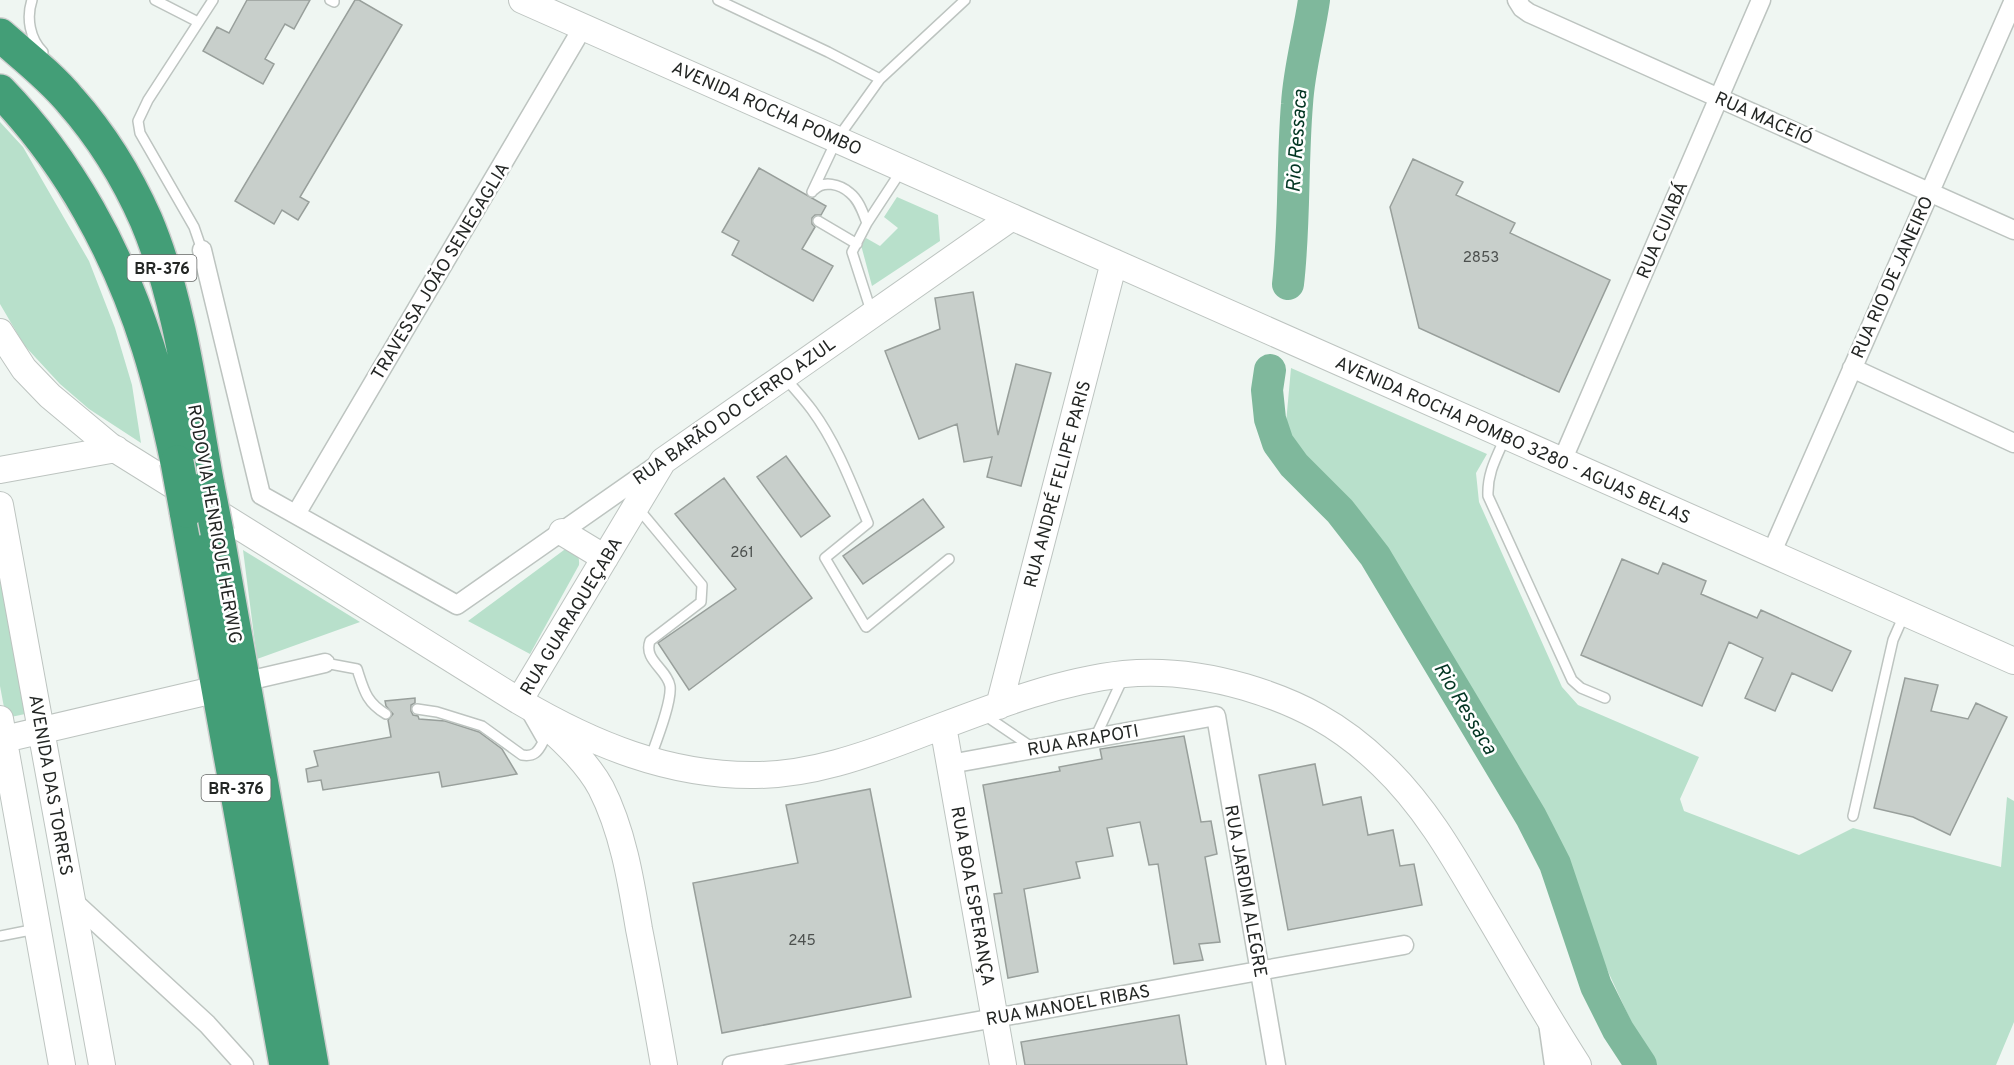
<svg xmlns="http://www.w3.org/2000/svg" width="2014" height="1065" viewBox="0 0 2014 1065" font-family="Overpass,sans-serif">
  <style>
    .green { fill: #b8e0cb }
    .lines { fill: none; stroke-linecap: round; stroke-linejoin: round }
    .river { stroke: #7fb89c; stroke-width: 32 }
    .building { fill: #c8cfcb; stroke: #989f9b; stroke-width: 1.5 }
    .lane-casing { stroke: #bdc4c0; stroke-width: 12 }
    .street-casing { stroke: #bdc4c0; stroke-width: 21 }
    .secondary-casing { stroke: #bdc4c0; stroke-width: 28 }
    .highway-casing { stroke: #cfcfcf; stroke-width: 36 }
    .lane { stroke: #fff; stroke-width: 9 }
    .street { stroke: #fff; stroke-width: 18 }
    .secondary { stroke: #fff; stroke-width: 26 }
    .highway { stroke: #439e77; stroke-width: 33 }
    .highway-bridge-casing { stroke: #cfcfcf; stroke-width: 36; stroke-linecap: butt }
    .highway-bridge { stroke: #439e77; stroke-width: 33 }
    .labels { text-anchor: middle; stroke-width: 5; stroke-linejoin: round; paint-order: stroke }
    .number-label { font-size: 15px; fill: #4c504e }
    .shield { fill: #fff; stroke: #656766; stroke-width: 1.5 }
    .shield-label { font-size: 16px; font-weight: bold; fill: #232624 }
    .street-label { font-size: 18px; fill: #232624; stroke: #fff }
    .water-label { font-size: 20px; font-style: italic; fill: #023522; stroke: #fff }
  </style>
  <rect width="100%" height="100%" fill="#eff6f2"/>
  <!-- green -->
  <path class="green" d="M 0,122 L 23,147 L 89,261 L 115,328 L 132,385 L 141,443 L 89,409 L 60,384 L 24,345 L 0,304 Z
    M 897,197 L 938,215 L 940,241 L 872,286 L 861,245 L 866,238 L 880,246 L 898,228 L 884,217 Z
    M 1291,368 L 1487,454 L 1476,473 L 1479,502 L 1562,687 L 1578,705 L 1699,757 L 1680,799 L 1684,811 L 1799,855 L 1853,828 L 2001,867 L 2007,797 L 2014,801 L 2014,1022 L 1996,1065 L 1651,1065 L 1583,917 L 1549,828 L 1384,554 L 1356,517 L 1292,449 L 1286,423 Z
    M 0,545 L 30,713 L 6,718 L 0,686 Z
    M 243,550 L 360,622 L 257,659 Z
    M 564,550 C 575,549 580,554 579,565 L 530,654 L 468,621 Z"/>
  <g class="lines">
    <!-- river -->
    <path class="river" d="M 1288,284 C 1295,224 1292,164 1297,104 C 1299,69 1309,35 1314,0
      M 1270,370 L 1267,390 L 1270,419 L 1278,443 L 1294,465 L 1340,511 L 1375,556 L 1531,817 L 1555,864 L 1596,986 L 1618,1030 L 1641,1065"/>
  </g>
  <!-- building -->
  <path class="building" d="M 247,0 L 310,0 L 294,29 L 285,24 L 265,59 L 274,64 L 263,84 L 203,51 L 217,27 L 229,33 Z
    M 355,0 L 359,0 L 402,25 L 300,197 L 309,202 L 298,220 L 282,210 L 274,224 L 235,201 Z
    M 1413,159 L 1463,182 L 1456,195 L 1515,223 L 1510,233 L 1610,280 L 1559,392 L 1419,328 L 1390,207 Z
    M 759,168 L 826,206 L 821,215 L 815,215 L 812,218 L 812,224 L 815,227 L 802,249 L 833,266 L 813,301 L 732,255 L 739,241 L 722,232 Z
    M 973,292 L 998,435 L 1016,364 L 1051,373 L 1021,486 L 987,477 L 992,457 L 964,462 L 957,424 L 919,439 L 885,351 L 940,329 L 935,298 Z
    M 786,456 L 830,516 L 801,537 L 757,477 Z
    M 724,478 L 812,598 L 689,690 L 658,643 L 736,589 L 675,514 Z
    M 923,499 L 944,527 L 863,584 L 843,556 Z
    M 1622,559 L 1658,574 L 1663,563 L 1706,581 L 1701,594 L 1757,618 L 1761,610 L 1851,651 L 1832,691 L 1792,673 L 1775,711 L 1745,698 L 1763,658 L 1729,642 L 1702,706 L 1581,655 Z
    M 1905,678 L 1938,685 L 1931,711 L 1968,719 L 1976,703 L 2007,717 L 1950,835 L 1913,817 L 1874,808 Z
    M 415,698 L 415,703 L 411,705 L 411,711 L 413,715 L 418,716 L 419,719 L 445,721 L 479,732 L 502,749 L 517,774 L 442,787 L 439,772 L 323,790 L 321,780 L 308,782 L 306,769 L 318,766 L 314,751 L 391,737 L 388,720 L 393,714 L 386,706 L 385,701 Z
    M 1184,736 L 1201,822 L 1211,821 L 1217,854 L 1205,857 L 1220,942 L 1199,944 L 1203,960 L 1174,964 L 1158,864 L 1149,865 L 1140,822 L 1107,828 L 1113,856 L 1076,862 L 1080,878 L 1024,889 L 1038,972 L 1008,978 L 994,894 L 1002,893 L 983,785 L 1060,771 L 1059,767 L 1102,759 L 1100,749 Z
    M 1315,764 L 1323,805 L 1361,797 L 1368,835 L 1393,830 L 1400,866 L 1414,864 L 1422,905 L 1288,930 L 1259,775 Z
    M 870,789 L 911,997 L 722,1033 L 693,883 L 798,863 L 786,805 Z
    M 1179,1015 L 1187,1065 L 1025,1065 L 1021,1042 Z"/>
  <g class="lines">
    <!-- lane casing -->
    <g class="lane-casing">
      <path id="lane" d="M 32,0 C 26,18 30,39 43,52
        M 155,0 L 198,22
        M 330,0 L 334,2 L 334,0
        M 718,0 L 828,52 L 880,79 L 837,139 L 812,192
        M 880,79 L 965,0
        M 814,190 C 823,180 840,184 850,193 C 859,200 863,213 867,223
        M 818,221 L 857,244
        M 202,250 L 194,227 L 140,133 L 138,121 L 148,100 L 213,0
        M 872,314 L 852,252 L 867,223 L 901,171
        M 785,378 C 794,388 804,399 812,410 C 837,444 852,485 868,523 L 825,558 L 866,627 L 949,559
        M 1505,438 C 1496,458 1487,474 1488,496 L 1572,680 L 1581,688 L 1605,698
        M 637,507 L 702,585 L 701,602 L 650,641 C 643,660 667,669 670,686 C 672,702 656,742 650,759
        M 325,663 L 357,669 C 364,690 366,702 386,714
        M 417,709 L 437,712 L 482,726 L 522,755 C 534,757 538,752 543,742 L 527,714
        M 983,714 L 1033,748
        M 1095,738 L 1123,678
        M 1853,816 L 1893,640 L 1904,615
        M 0,936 L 36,929"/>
    </g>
    <!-- street casing -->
    <g class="street-casing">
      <path id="street" d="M 1517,0 L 1522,8 L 1529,13 L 2014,230
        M 202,250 L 261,495 L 457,605 L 657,465
        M 1852,368 L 2014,443
        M 1562,461 L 1761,0
        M 296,514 L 583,27
        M 1771,554 L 2014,0
        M 243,682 L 325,663
        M 950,764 L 1216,716 L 1276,1065
        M 72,900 L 207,1024 L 244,1065
        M 1548,1023 L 1554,1065
        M 732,1065 L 1404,945"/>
    </g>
    <!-- secondary casing -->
    <g class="secondary-casing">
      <path id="secondary" d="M 522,0 L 2014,661
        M 0,332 L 24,369 L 50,396 L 110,446 L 519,701 C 592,744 669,776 755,775 C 810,775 864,756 916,736 C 983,711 1052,682 1124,674 C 1164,670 1207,676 1245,687 C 1299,703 1341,725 1382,765 C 1423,804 1451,852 1479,900 C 1512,955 1543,1011 1578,1065
        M 0,470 L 116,449
        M 0,505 L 102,1065
        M 562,532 L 605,558
        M 519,701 L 663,461 L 1012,217
        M 999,706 L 1114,262
        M 0,719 L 62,1065
        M 546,725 C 566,743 588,764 601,788 C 623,831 631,881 639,929 C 648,974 656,1020 664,1065
        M 943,726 L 1003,1065
        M 0,740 L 218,689"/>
    </g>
    <!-- highway casing -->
    <g class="highway-casing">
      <path id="highway" d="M 0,35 C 24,56 50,76 70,100 C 101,135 127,177 146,220 C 180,300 192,400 208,486
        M 0,91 C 69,162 118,252 148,347 C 160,385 169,424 177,462
        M 186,511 L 286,1065
        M 217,532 L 312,1065"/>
    </g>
    <!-- lane -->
    <use href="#lane" class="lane"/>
    <!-- street -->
    <use href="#street" class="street"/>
    <!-- secondary -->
    <use href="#secondary" class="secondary"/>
    <!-- highway -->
    <use href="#highway" class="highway"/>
    <!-- highway-bridge casing -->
    <g class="highway-bridge-casing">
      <path id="highway-bridge" d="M 177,462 L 186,511
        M 208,486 L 217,532"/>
    </g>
    <!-- highway-bridge -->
    <use href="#highway-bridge" class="highway-bridge"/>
  </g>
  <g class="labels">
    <!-- number labels -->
    <g class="number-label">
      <text x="1481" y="262">2853</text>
      <text x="742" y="557">261</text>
      <text x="802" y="945">245</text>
    </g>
    <!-- shield labels -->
    <g class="shield">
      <rect x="127.5" y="255" width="69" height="26" rx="4.5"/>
      <rect x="201.5" y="775" width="69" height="26" rx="4.5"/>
    </g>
    <g class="shield-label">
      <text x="162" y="274">BR-376</text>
      <text x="236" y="794">BR-376</text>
    </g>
    <!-- street labels -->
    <g class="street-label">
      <text transform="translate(767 108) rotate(24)" y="6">AVENIDA ROCHA POMBO</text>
      <text transform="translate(1764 118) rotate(24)" y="6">RUA MACEIÓ</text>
      <text transform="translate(1662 230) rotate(-67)" y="6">RUA CUIABÁ</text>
      <text transform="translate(440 271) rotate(-59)" y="6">TRAVESSA JOÃO SENEGAGLIA</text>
      <text transform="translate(1892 277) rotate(-66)" y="6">RUA RIO DE JANEIRO</text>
      <text transform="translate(734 411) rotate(-35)" y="6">RUA BARÃO DO CERRO AZUL</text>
      <text transform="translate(1513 440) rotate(24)" y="6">AVENIDA ROCHA POMBO 3280 - AGUAS BELAS</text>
      <text transform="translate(1057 484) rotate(-75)" y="6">RUA ANDRÉ FELIPE PARIS</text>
      <text transform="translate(215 524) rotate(80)" y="6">RODOVIA HENRIQUE HERWIG</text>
      <text transform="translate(571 616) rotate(-59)" y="6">RUA GUARAQUEÇABA</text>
      <text transform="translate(1083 740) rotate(-10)" y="6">RUA ARAPOTI</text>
      <text transform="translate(51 785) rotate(80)" y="6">AVENIDA DAS TORRES</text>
      <text transform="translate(1246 891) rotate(80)" y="6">RUA JARDIM ALEGRE</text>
      <text transform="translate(973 896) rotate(80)" y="6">RUA BOA ESPERANÇA</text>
      <text transform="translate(1068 1005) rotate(-10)" y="6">RUA MANOEL RIBAS</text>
    </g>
    <!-- water labels -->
    <g class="water-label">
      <text transform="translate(1296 141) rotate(-86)" y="7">Rio Ressaca</text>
      <text transform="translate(1466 708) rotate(59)" y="7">Rio Ressaca</text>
    </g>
  </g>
</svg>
